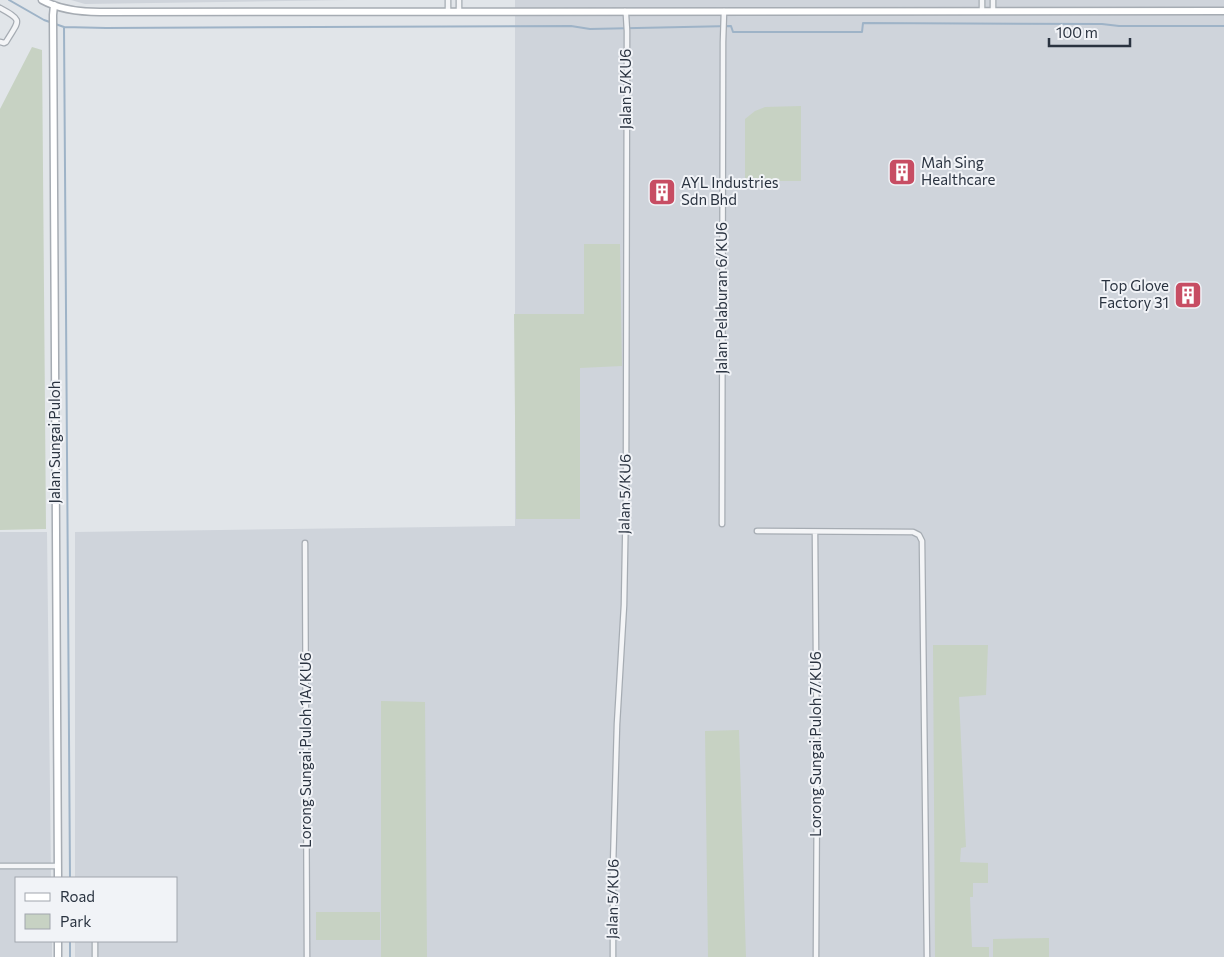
<svg xmlns="http://www.w3.org/2000/svg" width="1224" height="957" viewBox="0 0 1224 957" font-family="Commissioner,sans-serif">
  <style>
    .built { fill: #cfd4db }
    .green { fill: #c7d2c3 }
    .lines { fill: none; stroke-linecap: round; stroke-linejoin: round }
    .stream { stroke: #9eb3c7; stroke-width: 2 }
    .street-casing { stroke: #a6acb3; stroke-width: 7 }
    .secondary-casing { stroke: #a6acb3; stroke-width: 9 }
    .street { stroke: #f4f5f7; stroke-width: 4.5 }
    .secondary { stroke: #fff; stroke-width: 6 }
    .labels { text-anchor: middle; stroke-width: 4; stroke-linejoin: round; paint-order: stroke }
    .street-label { font-size: 15px; fill: #2a3340; stroke: #f1f3f7 }
    .poi-label { font-size: 15px; fill: #2a3340; stroke: #f1f3f7; text-anchor: start }
  </style>
  <rect width="100%" height="100%" fill="#e1e5e9"/>
  <!-- built -->
  <path class="built" d="M 71,0 L 348,0 L 85,4 Z
    M 515,0 L 1224,0 L 1224,957 L 75,957 L 75,941 L 176,941 L 176,878 L 75,878 L 75,532 L 515,526 Z
    M 0,532 L 47,532 L 51,878 L 16,878 L 16,941 L 52,941 L 52,957 L 0,957 Z"/>
  <!-- green -->
  <path class="green" d="M 32,47 L 42,50 L 46,529 L 0,530 L 0,109 Z
    M 801,106 L 801,181 L 745,181 L 745,119 L 755,111 L 765,107 Z
    M 584,244 L 620,244 L 622,366 L 580,368 L 580,519 L 516,519 L 514,314 L 584,314 Z
    M 933,645 L 988,645 L 986,695 L 959,697 L 966,847 L 961,848 L 960,862 L 988,863 L 988,883 L 973,883 L 973,897 L 970,897 L 972,947 L 989,947 L 989,957 L 935,957 Z
    M 381,701 L 425,702 L 427,957 L 381,957 Z
    M 739,730 L 746,957 L 708,957 L 705,731 Z
    M 316,912 L 380,912 L 380,940 L 316,940 Z
    M 1049,938 L 1049,957 L 993,957 L 993,939 Z"/>
  <g class="lines">
    <!-- stream -->
    <path class="stream" d="M 9,0 L 44,20 L 64,27 L 70,878
      M 64,27 L 106,28 L 571,26 L 590,29 L 731,26 L 733,32 L 862,32 L 863,23 L 1102,24 L 1119,26 L 1224,26
      M 70,941 L 70,957"/>
    <!-- street casing -->
    <g class="street-casing">
      <path id="street" d="M 448,0 L 448,11
        M 459,0 L 459,11
        M 982,0 L 982,11
        M 993,0 L 993,11
        M 0,8 C 24,21 19,20 6,42 L 4,43 L 0,42
        M 722,524 L 723,42 L 724,11
        M 757,531 L 913,532 L 919,535 L 922,541 L 927,957
        M 815,532 L 817,778 L 816,957
        M 305,543 L 307,957
        M 0,866 L 58,866
        M 95,957 L 95,941
        M 613,957 L 613,866 L 617,724 L 624,605 L 626,496 L 627,31 L 626,15 L 625,11"/>
    </g>
    <!-- secondary casing -->
    <g class="secondary-casing">
      <path id="secondary" d="M 42,0 C 60,10 80,12 100,12 L 1224,11
        M 54,5 L 53,15 L 58,878
        M 58,941 L 58,957"/>
    </g>
    <!-- street -->
    <use href="#street" class="street"/>
    <!-- secondary -->
    <use href="#secondary" class="secondary"/>
  </g>
  <!-- icons -->
  <defs>
    <g id="building-square" transform="scale(1.4375)"><rect x="-9" y="-9" width="18" height="18" rx="4" fill="#c74d63" stroke="#f1f3f7"/><path d="M-4-6H4V6H1V3H-1V6H-4ZM-2.5-4.3h1.7v1.8h-1.7ZM.8-4.3h1.7v1.8H.8ZM-2.5-1h1.7V.8h-1.7ZM.8-1h1.7V.8H.8Z" fill="#fff"/></g>
  </defs>
  <g fill-rule="evenodd">
    <use href="#building-square" x="902" y="172"/>
    <use href="#building-square" x="662" y="192"/>
    <use href="#building-square" x="1188" y="295"/>
  </g>
  <g class="labels">
    <!-- street labels -->
    <g class="street-label">
      <text transform="translate(626 89) rotate(-90)" y="5">Jalan 5/KU6</text>
      <text transform="translate(722 298) rotate(-90)" y="5">Jalan Pelaburan 6/KU6</text>
      <text transform="translate(55 442) rotate(-90)" y="5">Jalan Sungai Puloh</text>
      <text transform="translate(625 494) rotate(-89)" y="5">Jalan 5/KU6</text>
      <text transform="translate(816 744) rotate(-90)" y="5">Lorong Sungai Puloh 7/KU6</text>
      <text transform="translate(306 750) rotate(-90)" y="5">Lorong Sungai Puloh 1A/KU6</text>
      <text transform="translate(613 899) rotate(-89)" y="5">Jalan 5/KU6</text>
    </g>
    <!-- poi labels -->
    <g class="poi-label">
      <text x="921" y="168">Mah Sing<tspan x="921" dy="17">Healthcare</tspan></text>
      <text x="681" y="188">AYL Industries<tspan x="681" dy="17">Sdn Bhd</tspan></text>
      <text x="1169" y="291" text-anchor="end">Top Glove<tspan x="1169" dy="17">Factory 31</tspan></text>
    </g>
  </g>
  <!-- legend -->
  <rect x="15" y="877" width="162" height="65" fill="#f1f3f7" stroke="#a1a6ae"/>
  <rect x="25" y="893" width="25" height="8" fill="#ffffff" stroke="#a1a6ae"/>
  <text x="60" y="902" font-size="15" fill="#2a3340">Road</text>
  <rect x="25" y="914" width="25" height="15" fill="#c7d2c3" stroke="#a1a6ae"/>
  <text x="60" y="927" font-size="15" fill="#2a3340">Park</text>
  <!-- scale -->
  <path d="M1049 38v8h81v-8" fill="none" stroke="#2a3340" stroke-width="2.5"/>
  <text x="1056" y="38" font-size="15" fill="#2a3340" stroke="#f1f3f7" stroke-width="4" paint-order="stroke">100 m</text>
</svg>
